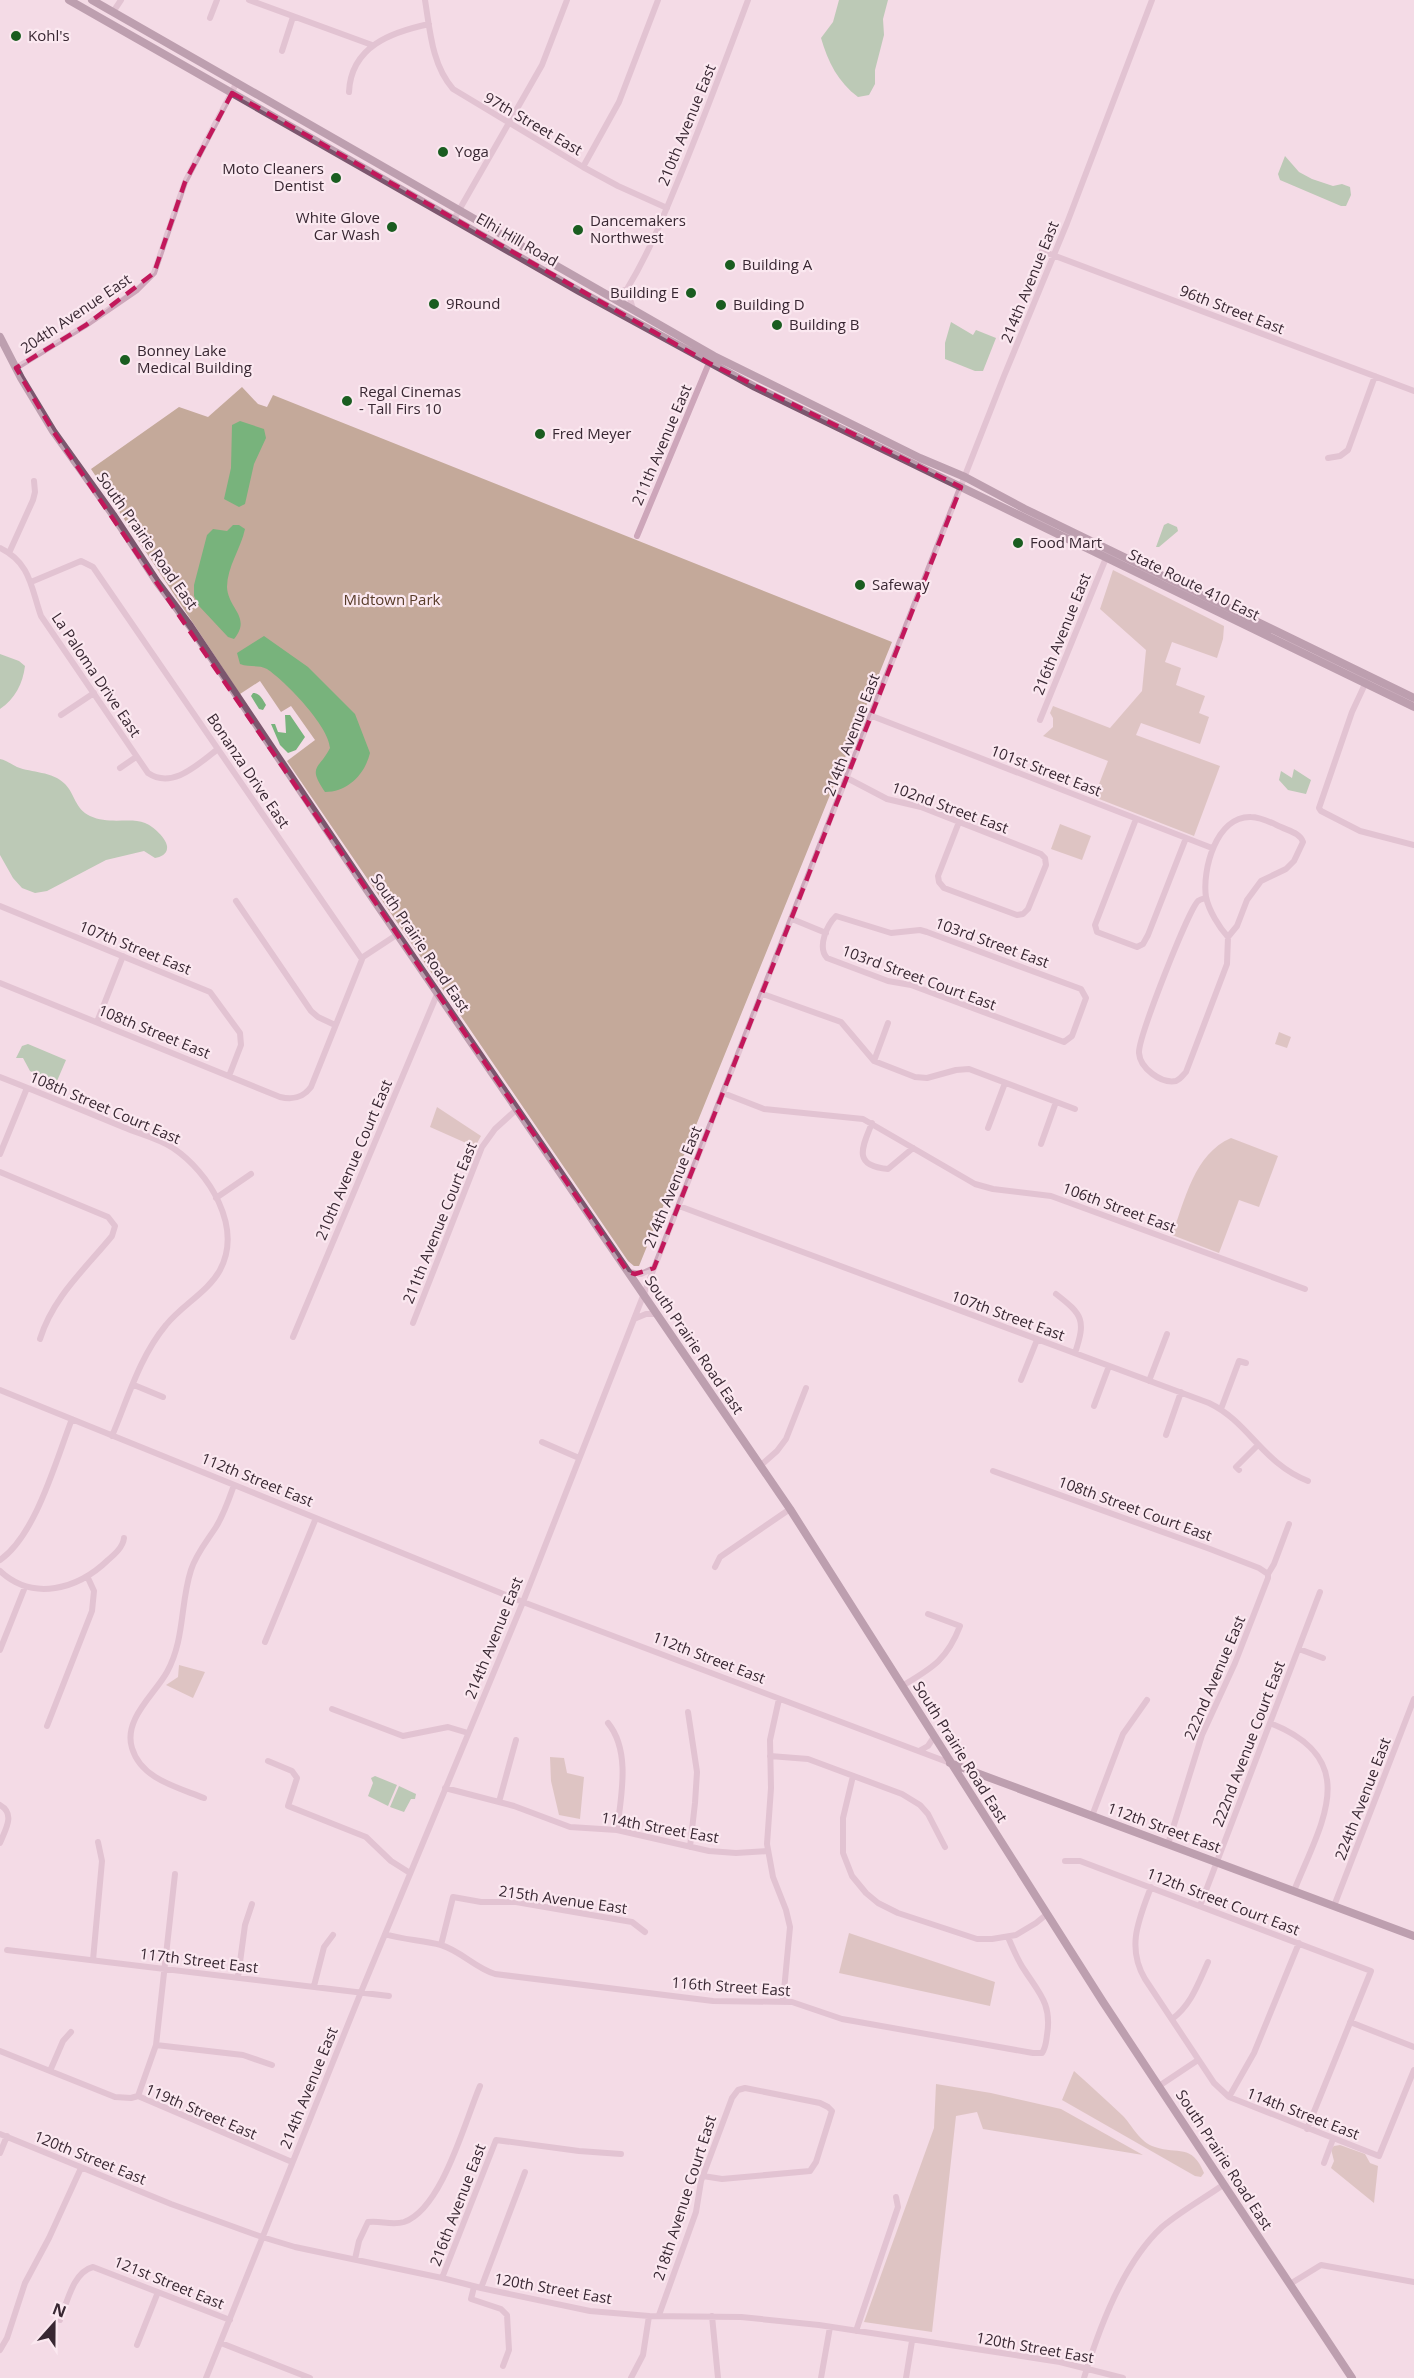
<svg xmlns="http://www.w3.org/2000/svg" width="1414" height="2378" viewBox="0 0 1414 2378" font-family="'Open Sans',sans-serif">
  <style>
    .green { fill: #c4a99a }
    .water { fill: #78b37c }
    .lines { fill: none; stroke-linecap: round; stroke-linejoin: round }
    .minor { stroke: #cda6ba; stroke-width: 6 }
    .major { stroke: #7b576e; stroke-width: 8 }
    .marked { fill: none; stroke: #c2185b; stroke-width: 4.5; stroke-dasharray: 12 8; stroke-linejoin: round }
    .poi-dot { fill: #1a5d20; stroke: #fbe8f0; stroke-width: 2 }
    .labels { text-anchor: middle; stroke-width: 4.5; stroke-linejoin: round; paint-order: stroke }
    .poi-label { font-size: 15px; fill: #382732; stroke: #fbe8f0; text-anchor: start }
    .street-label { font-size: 15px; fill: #382732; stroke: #fbe8f0 }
    .park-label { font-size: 15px; fill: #583c29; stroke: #fbe8f0 }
  </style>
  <rect width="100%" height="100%" fill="#f4dbe6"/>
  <!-- green -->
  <path class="green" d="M 242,387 L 258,404 L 267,407 L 273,395 L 892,642 L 639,1266 L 634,1266 L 628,1261 L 287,761 L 315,740 L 291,706 L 281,712 L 260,681 L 240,694 L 91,469 L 179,407 L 208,417 Z
    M 1113,570 L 1224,626 L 1223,639 L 1217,658 L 1172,642 L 1165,662 L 1181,668 L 1176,685 L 1205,696 L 1199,713 L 1209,717 L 1200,744 L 1141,723 L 1136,735 L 1220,766 L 1194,836 L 1094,797 L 1108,761 L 1043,736 L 1053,727 L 1053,718 L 1050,713 L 1053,706 L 1110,728 L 1142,691 L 1146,650 L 1100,609 Z
    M 1060,824 L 1091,836 L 1082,860 L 1051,849 Z
    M 1279,1032 L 1291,1037 L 1287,1048 L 1275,1044 Z
    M 437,1107 L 481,1136 L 475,1147 L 430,1127 Z
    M 1231,1138 L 1278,1156 L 1259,1207 L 1239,1200 L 1219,1253 L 1172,1235 C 1185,1200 1194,1154 1231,1138 Z
    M 179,1665 L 205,1672 L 193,1698 L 166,1685 L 178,1677 Z
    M 550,1757 L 564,1758 L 567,1773 L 584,1777 L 580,1819 L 559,1815 L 551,1781 Z
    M 849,1933 L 995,1982 L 990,2006 L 839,1973 Z
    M 1074,2071 C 1090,2085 1106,2100 1122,2115 C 1133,2126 1139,2142 1155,2147 C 1178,2155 1192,2143 1204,2173 L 1201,2177 L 1195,2176 L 1062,2100 Z
    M 936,2084 L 991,2093 L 1061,2109 L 1143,2155 L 983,2129 L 977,2112 L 956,2116 L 932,2332 L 864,2322 L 934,2128 Z
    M 1340,2145 L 1365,2154 L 1370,2163 L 1378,2166 L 1374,2203 L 1331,2168 L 1334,2161 L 1331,2149 L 1334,2146 Z"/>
  <!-- water -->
  <path class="water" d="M 839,0 L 888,0 L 883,19 L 884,35 L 875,70 L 875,84 L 869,95 L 858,97 C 838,82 828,62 821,38 L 833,22 Z
    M 1285,156 L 1299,172 L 1312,179 L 1333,186 L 1342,184 L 1350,187 L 1351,195 L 1346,206 L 1341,206 L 1280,180 L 1278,174 Z
    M 951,322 L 973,335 L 976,330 L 996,338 L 983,371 L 975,371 L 945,359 L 945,343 Z
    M 240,421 L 264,429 L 266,438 L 254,464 L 245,504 L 239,507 L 224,499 L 231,468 L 232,425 Z
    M 1168,523 L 1177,527 L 1178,531 L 1159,547 L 1156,547 L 1164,525 Z
    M 233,525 L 239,525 L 245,529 C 241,548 227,567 227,587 C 228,609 252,617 234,639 L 228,637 L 199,606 L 194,596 L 194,585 L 207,535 L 213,529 L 227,531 Z
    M 264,636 L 308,667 L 355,714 L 370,753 C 365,774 348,792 325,792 C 307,765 319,770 330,748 C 329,726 285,681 267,669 C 259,664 249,668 240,664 L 237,653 Z
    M 0,654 L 19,661 L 25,666 C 23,683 15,699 0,709 Z
    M 253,693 C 260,693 263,700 266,705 L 263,710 L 259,709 L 251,696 Z
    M 285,715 L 290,715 L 305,737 L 296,750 L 288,753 L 280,745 L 271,724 L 275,724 L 278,732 L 286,733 Z
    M 0,759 C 6,760 11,764 17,767 C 32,773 52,771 65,784 C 75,794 75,809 90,816 C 109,825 131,817 145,823 C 153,826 166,838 167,846 C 168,854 161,857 155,858 L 144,851 L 106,860 L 47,891 L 35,893 L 22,888 L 13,878 L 0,855 Z
    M 1294,769 L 1311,780 L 1306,794 L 1288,790 L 1279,780 L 1281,771 L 1292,778 Z
    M 28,1044 L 66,1060 L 57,1081 L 54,1082 L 30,1071 L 23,1058 L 16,1058 L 22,1046 Z
    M 375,1776 L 397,1785 L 388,1806 L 368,1796 L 373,1783 L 371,1778 Z
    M 399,1786 L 416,1794 L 415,1799 L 411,1799 L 404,1812 L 390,1807 Z"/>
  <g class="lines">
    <!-- minor -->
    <path class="minor" d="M 249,0 L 372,45
      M 425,0 C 430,31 432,65 453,89 L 583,167 L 618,186 L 667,208
      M 113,12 L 121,0
      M 210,18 L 217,0
      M 282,51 L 293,17
      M 349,92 C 351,46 392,32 429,24
      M 583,167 L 619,102 L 658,0
      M 454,219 L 542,65 L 567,0
      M 1042,251 L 1414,391
      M 627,289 C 649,253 664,215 680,176 C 704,118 726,59 748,0
      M 610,296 L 627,289 L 633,309
      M 16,368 L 86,325 L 137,290 L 154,273 L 185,182 L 237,82
      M 1328,458 L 1340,456 L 1348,450 L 1375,376
      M 637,536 L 709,363
      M 0,548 C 31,563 31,588 41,616 L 148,773 C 173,790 199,763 218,749
      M 9,553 L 33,500 L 35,492 L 34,481
      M 31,582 L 81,561 L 93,567 L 362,959
      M 1366,682 L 1352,712 L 1319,808 L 1321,811 L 1360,831 L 1414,845
      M 61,715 L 94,693
      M 872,716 L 1212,848
      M 1040,720 L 1106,558
      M 120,768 L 136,757
      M 847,778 L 887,799 L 921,807 L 1041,854 L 1045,858 L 1046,865 L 1028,909 L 1023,914 L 1017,915 L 944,888 L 939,882 L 938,876 L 959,822
      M 1136,819 L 1095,925 L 1097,932 L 1137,947 L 1143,944 L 1148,935 L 1186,838
      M 1206,898 C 1203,899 1201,899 1198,901 C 1188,911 1138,1038 1139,1053 C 1140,1068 1161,1084 1176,1081 C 1181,1079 1183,1075 1186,1072 L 1227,964 L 1228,937 L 1237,926 L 1247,900 L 1261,881 L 1286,869 L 1294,861 L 1303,842 C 1300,833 1289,831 1281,827 C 1272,823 1261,817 1251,817 C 1216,816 1202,870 1206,897 C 1209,911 1219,927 1228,937
      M 236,901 L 311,1011 L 318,1017 L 335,1025
      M 0,906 L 210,992 L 240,1033 L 241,1045 L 229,1076
      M 836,916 L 891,933 L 920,930 L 927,932 L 1081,989 L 1086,998 L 1072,1036 L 1064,1042 L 911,985 L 888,981 L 827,958 C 817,947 827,925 836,916 Z
      M 792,919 L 826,933
      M 0,983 L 280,1097 C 293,1100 303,1098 311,1087 L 363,957 L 398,934
      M 763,994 L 841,1022 L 874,1061 L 915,1077 L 927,1078 L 956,1070 L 969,1069 L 1075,1109
      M 97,1022 L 123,956
      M 874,1061 L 888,1023
      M 0,1077 C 41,1093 82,1110 123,1127 C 139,1134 158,1138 173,1148 C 209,1172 243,1227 220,1270 C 208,1292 182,1305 166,1325 C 140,1356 128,1398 112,1436
      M 723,1093 L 764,1109 L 863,1119 L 975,1184 L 993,1189 L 1051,1196 L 1305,1289
      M 872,1123 C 863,1146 851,1166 888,1169 L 913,1148
      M 988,1128 L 1005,1083
      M 1041,1144 L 1056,1102
      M 0,1154 L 27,1088
      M 0,1172 L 108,1217 L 115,1226 L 112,1236 C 85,1269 53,1297 40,1339
      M 216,1198 L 251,1174
      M 679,1206 L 1209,1403 C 1249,1422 1262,1463 1308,1481
      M 628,1272 L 641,1274 L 654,1268
      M 1056,1294 C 1083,1315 1086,1320 1075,1353
      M 634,1319 L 646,1314 L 656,1314
      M 413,1323 L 482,1147 L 495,1129 L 517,1109
      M 293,1337 L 438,992
      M 1021,1380 L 1037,1340
      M 1149,1381 L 1167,1334
      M 134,1385 L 163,1397
      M 0,1390 L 523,1602 L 950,1763
      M 1094,1406 L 1109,1366
      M 1221,1409 L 1239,1361 L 1246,1363
      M 1166,1435 L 1181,1392
      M 542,1442 L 579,1458
      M 760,1466 L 777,1451 L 786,1439 L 806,1388
      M 1239,1470 L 1236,1467 L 1258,1445
      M 993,1471 L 1210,1549 L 1259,1568 L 1268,1574
      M 0,1560 C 36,1535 56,1460 72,1419
      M 715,1567 L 720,1557 L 790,1509
      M 0,1571 C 33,1602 78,1589 108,1560 C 115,1554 123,1547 124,1538
      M 265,1642 L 316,1518
      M 1299,1649 L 1323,1658
      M 0,1650 L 25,1587
      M 902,1686 C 932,1668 947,1660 960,1626 L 928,1614
      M 779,1699 L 770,1740 L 771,1788 L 767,1844 L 773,1877 L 786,1910 L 790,1927 L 783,2001
      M 332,1709 L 403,1736 L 448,1727 L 468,1733
      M 688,1712 L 697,1772 L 695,1803 L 690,1847
      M 608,1723 C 631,1751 621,1797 617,1830
      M 1270,1723 C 1364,1760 1321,1823 1294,1891
      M 47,1726 L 92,1611 L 94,1591 L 88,1578
      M 919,1751 L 928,1746 L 934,1737
      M 770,1756 L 808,1759 L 902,1794 L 920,1805 L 928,1814 L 945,1847
      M 268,1761 L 292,1771 L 297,1778 L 288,1806 L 366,1837 L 391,1861 L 410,1873
      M 853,1776 L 843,1818 L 843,1853 L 852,1876 L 866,1893 L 878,1903 L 898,1913 L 977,1939 L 992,1939 L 1016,1935 L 1036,1923 L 1047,1914
      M 445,1788 L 514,1806 L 570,1827 L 617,1830 L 709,1851 L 736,1853 L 768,1851
      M 204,1798 C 177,1787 141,1779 132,1748 C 123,1719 155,1694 167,1672 C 185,1639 180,1604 191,1570 C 196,1554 207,1541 216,1527 C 224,1514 229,1499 234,1485
      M 499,1802 L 516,1740
      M 0,1805 C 16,1814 5,1830 0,1843
      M 1092,1816 L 1123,1734 L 1147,1700
      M 1168,1844 L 1202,1735 L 1235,1663 L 1268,1578 L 1268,1574 L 1274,1564 L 1289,1524
      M 1065,1861 L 1080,1861 L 1371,1971 L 1307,2129
      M 1151,1887 C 1139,1919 1126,1947 1145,1979 L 1214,2083 L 1229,2097 L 1379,2156 L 1414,2070
      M 1200,1906 L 1320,1592
      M 1334,1906 L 1414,1699
      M 385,1934 C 403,1940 423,1940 441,1945 C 461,1951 475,1968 495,1974 L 713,2001 L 792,2002 L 842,2019 L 1033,2053 L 1042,2053 C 1046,2047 1046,2042 1047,2035 C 1052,2005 1040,1994 1025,1971 C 1018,1961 1013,1949 1008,1937
      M 441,1945 L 453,1897 L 481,1902 L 516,1902 L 632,1922 L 645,1932
      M 7,1950 L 389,1996
      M 93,1960 L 102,1861 L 98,1842
      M 238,1977 L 245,1925 L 252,1904
      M 314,1986 L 324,1947 L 333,1935
      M 1172,2019 C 1191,2005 1198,1984 1208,1962
      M 1350,2022 L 1414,2047
      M 156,2045 L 243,2055 L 272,2065
      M 0,2051 L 115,2097 L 131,2098 L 138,2096 L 292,2162
      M 50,2071 L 63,2041 L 71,2032
      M 1159,2086 L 1198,2060
      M 138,2096 L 156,2045 L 175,1874
      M 1229,2097 L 1254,2053 L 1299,1943
      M 0,2134 L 171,2204 L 262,2237 L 295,2247 L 442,2278 L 481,2288 L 590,2311 L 649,2316 L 741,2317 L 819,2325 L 1060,2362 L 1123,2378
      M 0,2153 L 7,2136
      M 1324,2163 L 1333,2139
      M 355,2259 L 359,2241 L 368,2222 C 380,2220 391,2226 404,2222 C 442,2209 465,2121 480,2086
      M 442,2278 L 496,2140 L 579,2151 L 621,2154
      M 1290,2284 L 1321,2265 L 1414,2282
      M 474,2287 L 471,2299 L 501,2309 L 507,2315 L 509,2350 L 503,2366
      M 481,2288 L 525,2172
      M 659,2315 L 696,2212 L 701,2181 L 732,2098 L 738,2090 L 745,2088 L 820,2103 L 828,2107 L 832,2111 L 816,2162 L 810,2171 L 722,2179 L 703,2176
      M 712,2316 L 718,2378
      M 60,2320 C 67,2303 73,2272 93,2267 L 230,2320
      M 856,2331 L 898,2207 L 896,2197
      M 221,2343 L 310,2378
      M 137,2345 L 158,2292
      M 0,2350 L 7,2338 L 25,2283 L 49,2238 L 81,2168
      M 206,2378 L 361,1992 L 523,1602 L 1004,376 L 1067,223 L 1152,0
      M 631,2378 L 643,2355 L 649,2316
      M 821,2378 L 830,2327
      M 906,2378 L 912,2341
      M 1084,2378 C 1099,2328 1123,2263 1162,2227 C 1181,2211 1203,2199 1223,2185"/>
    <!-- major -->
    <path class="major" d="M 69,0 L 579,291 L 755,387 L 1414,707
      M 92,0 L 714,356 L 920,458 L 965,477 L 1025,509 L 1414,698
      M 0,337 L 21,378 L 53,431 L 113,515 L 157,582 L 190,626 L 367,890 L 790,1509 L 1103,2002 L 1352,2378
      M 950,1763 L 1414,1936"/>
  </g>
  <!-- marked area -->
  <path d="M0 0H1414V2378H0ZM 232,93 L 709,363 L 961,487 L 654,1268 L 635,1274 L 628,1272 L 53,431 L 16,368 L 86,325 L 154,273 L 185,182 Z" fill="#f4dbe6" fill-opacity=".55" fill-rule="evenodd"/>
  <path class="marked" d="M 232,93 L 709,363 L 961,487 L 654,1268 L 635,1274 L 628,1272 L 53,431 L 16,368 L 86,325 L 154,273 L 185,182 Z"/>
  <!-- markers -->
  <g class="poi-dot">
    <circle cx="16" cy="36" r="6"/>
    <circle cx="443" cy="152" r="6"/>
    <circle cx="336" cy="178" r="6"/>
    <circle cx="392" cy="227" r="6"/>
    <circle cx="578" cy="230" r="6"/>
    <circle cx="730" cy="265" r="6"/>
    <circle cx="691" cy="293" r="6"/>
    <circle cx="434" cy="304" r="6"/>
    <circle cx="721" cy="305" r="6"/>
    <circle cx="777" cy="325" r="6"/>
    <circle cx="125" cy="360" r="6"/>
    <circle cx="347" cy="401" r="6"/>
    <circle cx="540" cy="434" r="6"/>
    <circle cx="1018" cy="543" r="6"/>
    <circle cx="860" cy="585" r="6"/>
  </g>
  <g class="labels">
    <!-- poi labels -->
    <g class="poi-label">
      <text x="28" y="41">Kohl's</text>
      <text x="455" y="157">Yoga</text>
      <text x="324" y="174" text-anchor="end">Moto Cleaners<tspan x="324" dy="17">Dentist</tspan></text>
      <text x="380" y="223" text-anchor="end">White Glove<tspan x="380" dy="17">Car Wash</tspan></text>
      <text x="590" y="226">Dancemakers<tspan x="590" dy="17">Northwest</tspan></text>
      <text x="742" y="270">Building A</text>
      <text x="679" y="298" text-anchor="end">Building E</text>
      <text x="446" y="309">9Round</text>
      <text x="733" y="310">Building D</text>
      <text x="789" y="330">Building B</text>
      <text x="137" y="356">Bonney Lake<tspan x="137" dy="17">Medical Building</tspan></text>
      <text x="359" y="397">Regal Cinemas<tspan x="359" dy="17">- Tall Firs 10</tspan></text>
      <text x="552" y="439">Fred Meyer</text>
      <text x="1030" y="548">Food Mart</text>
      <text x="872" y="590">Safeway</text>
    </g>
    <!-- street labels -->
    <g class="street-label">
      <text transform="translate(533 124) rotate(30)" y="5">97th Street East</text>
      <text transform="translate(687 125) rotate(-68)" y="5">210th Avenue East</text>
      <text transform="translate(517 240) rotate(30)" y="5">Elhi Hill Road</text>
      <text transform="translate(1030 282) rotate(-68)" y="5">214th Avenue East</text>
      <text transform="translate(1232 310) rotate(21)" y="5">96th Street East</text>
      <text transform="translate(76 314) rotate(-34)" y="5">204th Avenue East</text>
      <text transform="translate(662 445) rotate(-67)" y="5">211th Avenue East</text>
      <text transform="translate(147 541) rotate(55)" y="5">South Prairie Road East</text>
      <text transform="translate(1194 585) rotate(26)" y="5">State Route 410 East</text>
      <text transform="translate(1062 634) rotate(-68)" y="5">216th Avenue East</text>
      <text transform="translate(96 675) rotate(56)" y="5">La Paloma Drive East</text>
      <text transform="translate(852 735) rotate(-69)" y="5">214th Avenue East</text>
      <text transform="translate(248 771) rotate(56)" y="5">Bonanza Drive East</text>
      <text transform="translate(1046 771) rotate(21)" y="5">101st Street East</text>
      <text transform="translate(950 808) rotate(20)" y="5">102nd Street East</text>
      <text transform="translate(420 943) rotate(56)" y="5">South Prairie Road East</text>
      <text transform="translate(992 943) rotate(20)" y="5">103rd Street East</text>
      <text transform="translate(135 948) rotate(22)" y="5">107th Street East</text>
      <text transform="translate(919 978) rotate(20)" y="5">103rd Street Court East</text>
      <text transform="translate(154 1032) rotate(22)" y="5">108th Street East</text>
      <text transform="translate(105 1108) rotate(23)" y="5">108th Street Court East</text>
      <text transform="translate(354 1160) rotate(-67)" y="5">210th Avenue Court East</text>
      <text transform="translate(673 1187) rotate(-68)" y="5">214th Avenue East</text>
      <text transform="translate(1119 1208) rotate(20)" y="5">106th Street East</text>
      <text transform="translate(440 1223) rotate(-68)" y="5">211th Avenue Court East</text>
      <text transform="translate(1008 1316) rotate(20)" y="5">107th Street East</text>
      <text transform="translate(694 1345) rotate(56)" y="5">South Prairie Road East</text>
      <text transform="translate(257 1480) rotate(22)" y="5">112th Street East</text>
      <text transform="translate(1135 1509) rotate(20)" y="5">108th Street Court East</text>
      <text transform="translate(494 1638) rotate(-68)" y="5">214th Avenue East</text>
      <text transform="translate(709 1658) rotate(21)" y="5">112th Street East</text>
      <text transform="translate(1215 1678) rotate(-67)" y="5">222nd Avenue East</text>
      <text transform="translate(1249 1744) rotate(-69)" y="5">222nd Avenue Court East</text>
      <text transform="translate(960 1752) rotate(58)" y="5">South Prairie Road East</text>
      <text transform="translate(1363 1799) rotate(-69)" y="5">224th Avenue East</text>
      <text transform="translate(660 1828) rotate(10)" y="5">114th Street East</text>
      <text transform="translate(1164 1828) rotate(20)" y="5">112th Street East</text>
      <text transform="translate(563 1900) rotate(8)" y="5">215th Avenue East</text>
      <text transform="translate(1223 1902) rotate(21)" y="5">112th Street Court East</text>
      <text transform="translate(199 1961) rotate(7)" y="5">117th Street East</text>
      <text transform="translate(731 1987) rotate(4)" y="5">116th Street East</text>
      <text transform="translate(309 2088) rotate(-68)" y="5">214th Avenue East</text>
      <text transform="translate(201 2112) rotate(23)" y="5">119th Street East</text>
      <text transform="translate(1303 2114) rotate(21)" y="5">114th Street East</text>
      <text transform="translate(90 2158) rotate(22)" y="5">120th Street East</text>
      <text transform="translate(1224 2160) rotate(57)" y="5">South Prairie Road East</text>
      <text transform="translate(685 2198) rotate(-72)" y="5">218th Avenue Court East</text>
      <text transform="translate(458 2205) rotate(-69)" y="5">216th Avenue East</text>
      <text transform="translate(169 2283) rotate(22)" y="5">121st Street East</text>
      <text transform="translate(553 2289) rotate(10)" y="5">120th Street East</text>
      <text transform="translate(1035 2348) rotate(10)" y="5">120th Street East</text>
    </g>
    <!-- park labels -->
    <g class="park-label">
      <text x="392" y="605">Midtown Park</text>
    </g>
  </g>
  <!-- north arrow -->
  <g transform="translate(54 2324) rotate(21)" stroke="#fbe8f0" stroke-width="4.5" paint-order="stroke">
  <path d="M0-4.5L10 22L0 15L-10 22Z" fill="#382732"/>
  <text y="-9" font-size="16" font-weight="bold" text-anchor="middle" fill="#382732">N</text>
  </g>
</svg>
